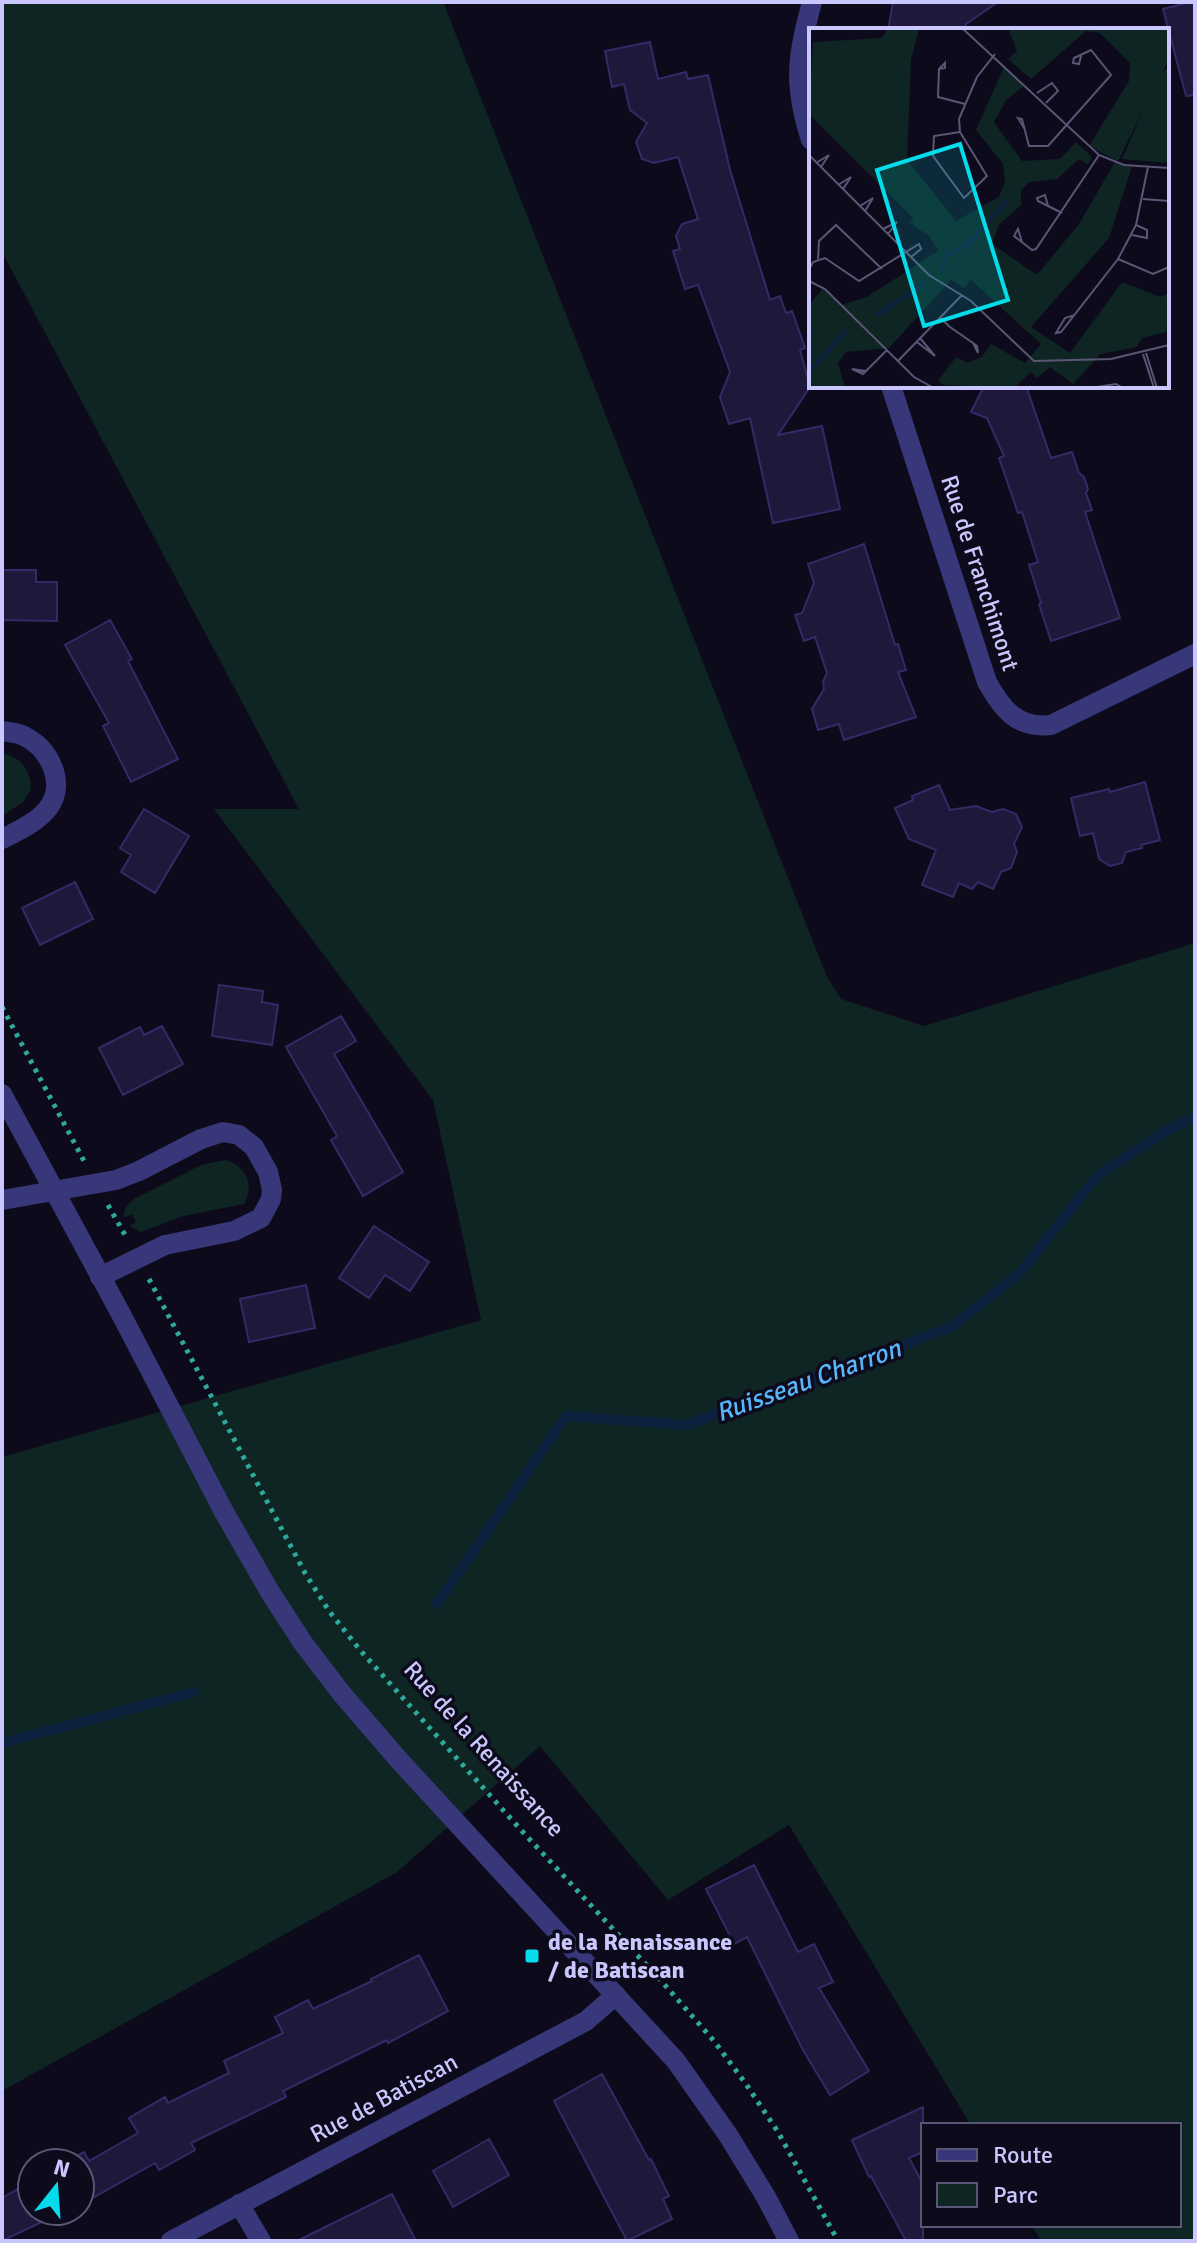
<svg xmlns="http://www.w3.org/2000/svg" width="1197" height="2243" viewBox="0 0 1197 2243" font-family="Signika,sans-serif">
  <style>
    .green { fill: #0e2523 }
    .lines { fill: none; stroke-linecap: round; stroke-linejoin: round }
    .stream { stroke: #0c213e; stroke-width: 10 }
    .building { fill: #1e183b; stroke: #342a67; stroke-width: 2 }
    .path { stroke: #2fa99d; stroke-width: 5; stroke-dasharray: 4 6; stroke-linecap: butt }
    .minor { stroke: #373779; stroke-width: 20 }
    .poi-dot { fill: #05dceb; stroke: #0d0b1b; stroke-width: 3 }
    .labels { text-anchor: middle; stroke-width: 7; stroke-linejoin: round; paint-order: stroke }
    .street-label { font-size: 24px; fill: #cac6fe; stroke: #0d0b1b }
    .poi-label { font-size: 24px; font-weight: bold; fill: #cac6fe; stroke: #0d0b1b; text-anchor: start }
    .water-label { font-size: 26px; font-style: italic; fill: #57b5fb; stroke: #0d0b1b }
    .inset-river { fill: none; stroke: #0c213e; stroke-width: 4 }
    .inset-road { fill: none; stroke: #595676; stroke-width: 2 }
    .view { fill: #05dceb; fill-opacity: 0.15; stroke: #05dceb; stroke-width: 4 }
    .inset-edge { fill: none; stroke: #cac6fe; stroke-width: 4 }
  </style>
  <rect width="100%" height="100%" fill="#0d0b1b"/>
  <!-- green -->
  <path class="green" d="M 2,2 L 443,2 L 827,977 L 841,999 L 924,1026 L 1195,943 L 1195,2241 L 1041,2241 L 1032,2225 L 1179,2225 L 1179,2125 L 971,2125 L 789,1825 L 668,1900 L 540,1746 L 397,1872 L 2,2091 L 2,1457 L 481,1320 L 433,1100 L 214,809 L 299,809 L 2,252 Z
    M 7,754 C 24,761 30,771 31,789 L 23,802 L 2,816 L 2,755 Z
    M 226,1160 C 246,1166 255,1185 244,1204 L 183,1216 L 141,1232 L 129,1226 L 136,1222 L 132,1214 L 124,1218 C 124,1208 127,1205 134,1199 L 201,1165 Z"/>
  <g class="lines">
    <!-- stream -->
    <path class="stream" d="M 437,1604 L 566,1416 L 687,1425 L 951,1327 L 1019,1274 L 1098,1175 L 1168,1130 L 1195,1117
      M 2,1743 L 194,1692"/>
  </g>
  <!-- building -->
  <path class="building" d="M 893,2 L 998,2 L 966,24 L 965,30 L 888,30 Z
    M 1191,2 L 1195,2 L 1195,95 L 1186,96 L 1163,9 Z
    M 650,42 L 658,79 L 686,72 L 688,79 L 708,75 L 730,170 L 770,300 L 780,296 L 786,313 L 792,311 L 805,348 L 800,350 L 810,387 L 778,435 L 822,426 L 840,509 L 773,523 L 750,418 L 729,424 L 720,397 L 730,372 L 698,285 L 685,289 L 673,251 L 680,249 L 676,236 L 682,224 L 698,219 L 678,157 L 654,163 L 642,159 L 636,142 L 647,123 L 630,110 L 624,84 L 612,87 L 605,51 Z
    M 984,386 L 1026,386 L 1051,458 L 1072,452 L 1079,473 L 1084,477 L 1088,489 L 1086,493 L 1092,510 L 1085,512 L 1120,618 L 1051,641 L 1039,604 L 1041,603 L 1029,565 L 1038,562 L 1022,512 L 1018,513 L 999,458 L 1004,456 L 987,418 L 971,412 Z
    M 864,544 L 895,645 L 898,644 L 906,670 L 898,672 L 916,717 L 844,740 L 839,724 L 818,730 L 812,709 L 824,689 L 823,682 L 827,673 L 815,637 L 804,641 L 795,615 L 802,613 L 814,583 L 808,564 Z
    M 2,570 L 36,570 L 36,582 L 57,582 L 57,621 L 2,620 Z
    M 110,620 L 132,659 L 128,661 L 178,759 L 131,782 L 103,726 L 109,723 L 65,645 Z
    M 1145,782 L 1160,840 L 1141,845 L 1142,848 L 1126,852 L 1122,863 L 1110,866 L 1099,859 L 1093,833 L 1080,836 L 1071,798 L 1109,789 L 1110,792 Z
    M 939,785 L 950,810 L 976,806 L 992,812 L 1003,809 L 1016,814 L 1022,827 L 1014,844 L 1017,852 L 1011,868 L 1001,872 L 993,889 L 978,882 L 972,889 L 959,883 L 953,897 L 922,885 L 936,850 L 909,839 L 895,808 L 913,800 L 912,796 Z
    M 144,809 L 189,836 L 155,893 L 121,872 L 131,855 L 120,848 Z
    M 75,882 L 93,919 L 40,945 L 22,908 Z
    M 219,985 L 263,991 L 262,1002 L 278,1005 L 272,1045 L 212,1036 Z
    M 341,1016 L 356,1041 L 334,1054 L 403,1172 L 363,1196 L 331,1140 L 337,1136 L 286,1047 Z
    M 162,1026 L 183,1064 L 123,1095 L 99,1048 L 140,1027 L 144,1035 Z
    M 374,1226 L 429,1262 L 410,1291 L 385,1275 L 369,1298 L 339,1278 Z
    M 306,1285 L 315,1328 L 249,1342 L 240,1299 Z
    M 754,1865 L 798,1952 L 814,1944 L 833,1982 L 819,1988 L 869,2071 L 830,2095 L 803,2050 L 747,1937 L 734,1944 L 706,1889 Z
    M 419,1955 L 448,2011 L 388,2043 L 387,2040 L 283,2091 L 286,2097 L 191,2143 L 195,2150 L 159,2170 L 155,2163 L 80,2205 L 80,2163 L 64,2163 L 84,2152 L 89,2161 L 138,2133 L 129,2118 L 165,2097 L 168,2103 L 229,2073 L 224,2061 L 283,2033 L 275,2017 L 308,2000 L 313,2009 L 372,1981 L 371,1979 Z
    M 602,2074 L 649,2160 L 651,2159 L 669,2196 L 663,2199 L 672,2219 L 627,2241 L 554,2101 Z
    M 923,2107 L 923,2152 L 909,2158 L 923,2184 L 923,2241 L 906,2241 L 871,2176 L 869,2177 L 852,2140 Z
    M 489,2139 L 509,2175 L 453,2207 L 433,2171 Z
    M 32,2181 L 32,2211 L 70,2211 L 52,2221 L 50,2218 L 2,2241 L 2,2198 Z
    M 392,2194 L 416,2241 L 297,2241 Z"/>
  <g class="lines">
    <!-- path -->
    <path class="path" d="M 2,1007 L 84,1161
      M 108,1205 L 125,1235
      M 149,1279 L 305,1573 L 329,1611 L 360,1650 L 521,1830 L 664,1984 L 714,2041 L 746,2084 L 778,2132 L 838,2241"/>
    <!-- minor -->
    <path class="minor" d="M 811,140 C 793,83 797,58 812,2
      M 891,386 L 987,682 C 1002,709 1017,729 1051,725 L 1195,654
      M 2,731 C 11,732 19,733 26,737 C 50,750 66,783 49,807 C 38,822 18,831 2,839
      M 2,1094 L 122,1316 L 224,1512 L 270,1592 L 303,1643 L 342,1694 L 398,1759 L 676,2061 L 728,2135 L 766,2197 L 789,2241
      M 2,1200 L 116,1180 L 139,1171 L 201,1139 L 223,1132 L 239,1135 L 254,1147 L 268,1172 L 272,1190 L 271,1199 L 261,1218 L 234,1231 L 165,1245 L 100,1277
      M 239,2204 L 261,2241
      M 171,2241 L 586,2021 L 616,1995"/>
  </g>
  <!-- markers -->
  <rect class="poi-dot" x="524" y="1948" width="16" height="16" rx="4"/>
  <g class="labels">
    <!-- street labels -->
    <g class="street-label">
      <text transform="translate(980 573) rotate(72)" y="8">Rue de Franchimont</text>
      <text transform="translate(484 1749) rotate(48)" y="8">Rue de la Renaissance</text>
      <text transform="translate(384 2098) rotate(-28)" y="8">Rue de Batiscan</text>
    </g>
    <!-- poi labels -->
    <g class="poi-label">
      <text x="548" y="1950">de la Renaissance<tspan x="548" dy="28">/ de Batiscan</tspan></text>
    </g>
    <!-- water labels -->
    <g class="water-label">
      <text transform="translate(808 1380) rotate(-20)" y="9">Ruisseau Charron</text>
    </g>
  </g>
  <!-- overview -->
  <g transform="translate(809 28)">
    <rect width="360" height="360" fill="#0d0b1b"/>
    <path d="M 79,0 L 110,0 L 102,32 L 98,132 L 147,193 L 190,169 L 196,154 L 194,136 L 167,102 L 195,39 L 215,58 L 197,72 L 185,94 L 213,133 L 251,131 L 267,114 L 283,129 L 279,137 L 270,131 L 248,151 L 221,154 L 212,162 L 212,177 L 190,197 L 183,216 L 228,247 L 270,196 L 306,134 L 323,138 L 300,210 L 222,299 L 261,325 L 313,254 L 351,269 L 360,265 L 358,304 L 333,310 L 328,319 L 292,326 L 264,356 L 241,339 L 228,350 L 222,344 L 205,360 L 135,357 L 129,353 L 147,329 L 159,335 L 173,329 L 182,316 L 216,335 L 232,316 L 162,252 L 155,260 L 142,252 L 80,320 L 37,324 L 29,335 L 36,360 L 0,360 L 0,277 L 14,260 L 32,277 L 58,269 L 129,223 L 121,209 L 100,194 L 105,191 L 0,86 L 4,14 L 73,10 ZM 199,0 L 360,0 L 360,31 L 309,133 L 280,118 L 320,53 L 321,35 L 291,5 L 277,3 L 222,51 L 199,31 L 208,23 ZM 360,37 L 360,135 L 313,131 L 349,49 Z" fill="#0e2523"/>
    <path class="inset-river" d="M 132,244 L 137,228 L 162,214 L 199,171M 67,287 L 117,255M 0,344 L 38,302"/>
    <path class="inset-road" d="M 153,0 L 290,127 L 315,137 L 360,140M 130,41 L 136,35 L 136,40 L 130,41 L 129,69 L 156,76M 228,65 L 243,55 L 249,63 L 237,75M 215,100 L 209,90 L 213,91 L 220,118 L 239,118 L 302,47 L 282,22 L 265,30 L 264,35 L 270,36 L 272,28M 151,104 L 125,108 L 124,128 L 155,170 L 178,148 L 151,104 L 150,91 L 168,49 L 186,26M 0,127 L 120,247 L 162,273 L 225,333 L 302,331 L 360,317M 7,135 L 20,127 L 12,139M 29,157 L 42,149 L 34,161M 334,171 L 360,173M 51,178 L 64,170 L 56,183M 239,178 L 236,167 L 228,170 L 229,173 L 253,185M 74,201 L 88,194 L 79,206M 323,207 L 338,210 L 338,202 L 327,197M 213,214 L 209,201 L 205,208 L 223,222 L 227,221 L 290,127M 9,231 L 10,213 L 27,197 L 73,241M 309,231 L 344,246 L 360,239M 0,242 L 4,234 L 16,230 L 50,253 L 110,216 L 112,221 L 102,229M 0,253 L 16,261 L 105,349 L 123,359M 266,287 L 256,290 L 247,305 L 252,304 L 309,231 L 327,197 L 339,139M 131,290 L 141,299 L 164,315 L 168,318 L 169,325 L 164,315M 108,314 L 126,328 L 111,310M 337,325 L 348,360M 334,326 L 345,360M 89,333 L 153,267M 57,343 L 43,341 L 54,346 L 78,322M 281,360 L 307,356 L 314,360"/>
    <path class="view" d="M 151,116 L 199,272 L 115,298 L 68,142 Z"/>
    <rect width="360" height="360" class="inset-edge"/>
  </g>
  <!-- border -->
  <rect width="1197" height="2243" fill="none" stroke="#cac6fe" stroke-width="8"/>
  <!-- legend -->
  <rect x="921" y="2123" width="260" height="104" fill="#0d0b1b" stroke="#595676" stroke-width="2"/>
  <rect x="937" y="2149" width="40" height="12" fill="#373779" stroke="#595676" stroke-width="2"/>
  <text x="993" y="2163" font-size="24" fill="#cac6fe">Route</text>
  <rect x="937" y="2183" width="40" height="24" fill="#0e2523" stroke="#595676" stroke-width="2"/>
  <text x="993" y="2203" font-size="24" fill="#cac6fe">Parc</text>
  <!-- north arrow -->
  <g transform="translate(56 2187) rotate(17)"><circle r="38" fill="#0d0b1b" stroke="#595676" stroke-width="2"/>
  <path d="M0-6L14 30L0 20L-14 30Z" fill="#05dceb"/>
  <text y="-12" font-size="22" font-weight="bold" text-anchor="middle" fill="#cac6fe">N</text>
  </g>
</svg>
